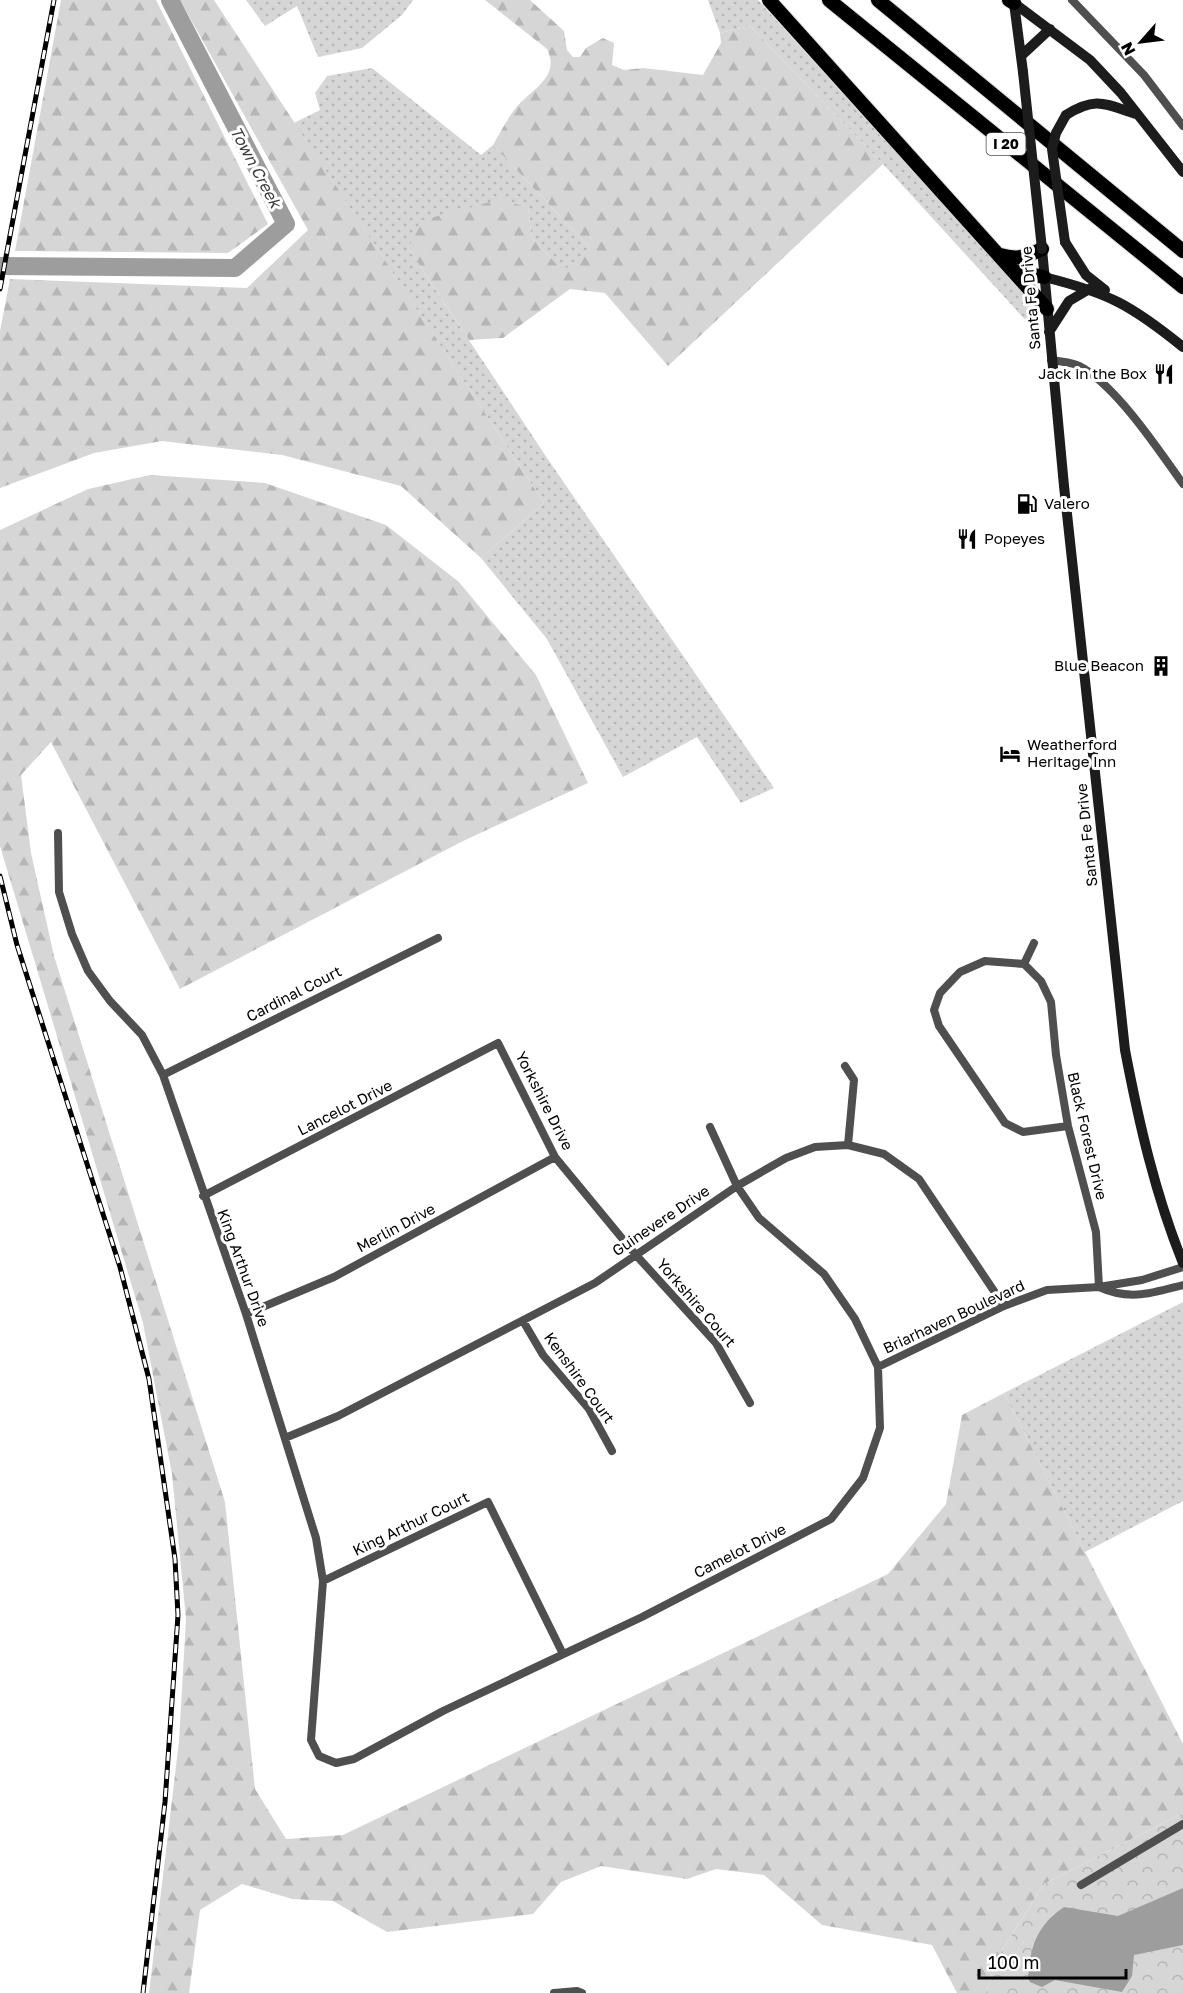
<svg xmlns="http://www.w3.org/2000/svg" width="1183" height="1993" viewBox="0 0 1183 1993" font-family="'Golos Text',sans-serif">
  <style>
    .grass { fill: url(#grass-dots) }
    .forest { fill: url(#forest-firs) }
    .park { fill: url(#park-crowns) }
    .water { fill: #9d9d9d }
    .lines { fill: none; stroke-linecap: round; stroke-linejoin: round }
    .river { stroke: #9d9d9d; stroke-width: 18 }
    .motorway-casing { stroke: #dbdbdb; stroke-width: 16 }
    .minor { stroke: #4f4f4f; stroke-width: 8 }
    .secondary { stroke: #1c1c1c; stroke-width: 10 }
    .motorway { stroke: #000; stroke-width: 14 }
    .rail-casing { stroke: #000; stroke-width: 5 }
    .rail { stroke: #fff; stroke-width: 3; stroke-dasharray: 9; stroke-linecap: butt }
    .secondary-bridge { stroke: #1c1c1c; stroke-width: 10 }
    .labels { text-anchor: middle; stroke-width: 6; stroke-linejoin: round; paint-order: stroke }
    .shield { fill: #fff; stroke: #4c4c4c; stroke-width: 1.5 }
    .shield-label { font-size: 14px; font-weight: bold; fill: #000 }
    .street-label { font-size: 15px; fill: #000; stroke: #fff }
    .poi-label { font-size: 15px; fill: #000; stroke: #fff; text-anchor: start }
    .water-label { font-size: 16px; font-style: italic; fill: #3e3e3e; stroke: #fff }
  </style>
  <defs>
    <pattern id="grass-dots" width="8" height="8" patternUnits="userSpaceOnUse" patternTransform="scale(1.5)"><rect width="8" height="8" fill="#d6d6d6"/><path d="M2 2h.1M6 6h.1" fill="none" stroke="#b6b6b6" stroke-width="1.8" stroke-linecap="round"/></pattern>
    <pattern id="forest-firs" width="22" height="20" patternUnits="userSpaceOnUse" patternTransform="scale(1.5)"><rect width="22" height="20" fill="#d6d6d6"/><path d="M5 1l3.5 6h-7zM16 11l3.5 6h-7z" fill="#b6b6b6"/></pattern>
    <pattern id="park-crowns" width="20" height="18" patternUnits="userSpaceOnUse" patternTransform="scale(1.5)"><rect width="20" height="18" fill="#d6d6d6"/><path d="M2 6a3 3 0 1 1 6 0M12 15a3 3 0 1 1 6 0" fill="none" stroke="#b6b6b6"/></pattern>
  </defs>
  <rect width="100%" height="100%" fill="#fff"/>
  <!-- grass -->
  <path class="grass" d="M 246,0 L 413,0 L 402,15 L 362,48 L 318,57 L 297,6 L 265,26 Z
    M 708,0 L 758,0 L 1023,292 L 1033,307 L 1035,320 L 1030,325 L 883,164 L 750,26 L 720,33 Z
    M 372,68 L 481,155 L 493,145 L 590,248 L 563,272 L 532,238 L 528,208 L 408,248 L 547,458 L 774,788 L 741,803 L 697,737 L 623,777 L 547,639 L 481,558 L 544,503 L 294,123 L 320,110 L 315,93 L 327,76 Z
    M 1183,1302 L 1183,1501 L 1085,1552 L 1004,1393 Z"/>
  <!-- forest -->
  <path class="forest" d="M 61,0 L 156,0 L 268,224 L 228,253 L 15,251 Z
    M 180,0 L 214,0 L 544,503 L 481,558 L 401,486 L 282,455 L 162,441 L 94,453 L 0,488 L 0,331 L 10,279 L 247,288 L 308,230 Z
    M 485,0 L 530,0 L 564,31 L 567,50 L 573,57 L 580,57 L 586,48 L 603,38 L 614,43 L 612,65 L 624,70 L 643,68 L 703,75 L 721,43 L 720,33 L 750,26 L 883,164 L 668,366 L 605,293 L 570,289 L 503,338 L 469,340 L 408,248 L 423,220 L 501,199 L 528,208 L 532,238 L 563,271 L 590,248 L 493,145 C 500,133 507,119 515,109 C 531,89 561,78 547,49 Z
    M 150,475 L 265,483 L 386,525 L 459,582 L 536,675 L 588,783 L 461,842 L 180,989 L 51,742 L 21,775 L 31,853 L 54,956 L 225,1502 L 255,1789 L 286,1839 L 343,1835 L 888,1574 L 946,1504 L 962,1415 L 1004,1393 L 1183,1744 L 1183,1813 L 1044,1884 L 996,1960 L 986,1993 L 957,1993 L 932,1945 L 822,1925 L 764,1875 L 716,1869 L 687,1879 L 601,1866 L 561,1882 L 533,1914 L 387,1932 L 333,1901 L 292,1899 L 242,1884 L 200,1910 L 189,1993 L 149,1993 L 179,1741 L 186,1619 L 172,1474 L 143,1323 L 0,846 L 0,530 L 88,489 Z"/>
  <!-- park -->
  <path class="park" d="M 1183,1813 L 1183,1993 L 986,1993 L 996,1960 L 1044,1884 Z"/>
  <!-- water -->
  <path class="water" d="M 1183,1888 L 1183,1945 L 1134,1955 L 1132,1976 L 1122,1992 L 1055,1980 L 1042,1987 L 1030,1982 C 1027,1976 1029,1974 1029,1968 C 1032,1940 1041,1923 1064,1907 L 1118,1916 Z"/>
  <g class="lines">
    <!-- river -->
    <path class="river" d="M 0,266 L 235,268 L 286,224 L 170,0"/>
    <!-- motorway casing -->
    <g class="motorway-casing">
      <path id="motorway" d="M 769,0 L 1047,309
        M 829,0 L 1183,287
        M 878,0 L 1183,251
        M 1009,0 L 1014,3
        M 1000,255 C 1017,260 1026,257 1042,249
        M 1014,271 L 1044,277"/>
    </g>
    <!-- minor -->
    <path class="minor" d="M 1072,0 L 1144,75 L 1183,126
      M 1051,360 C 1061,362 1074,362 1083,368 C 1119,390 1158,449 1183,484
      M 58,833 L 59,892 L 72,934 L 88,971 L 110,1001 L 142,1035 L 163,1075 L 246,1314 L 316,1538 L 323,1581 L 311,1740 L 319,1756 L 336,1763 L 354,1759 L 443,1711 L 642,1617 L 831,1519 L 863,1478 L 880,1428 L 878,1367 L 855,1319 L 824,1274 L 759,1218 L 737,1186 L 710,1127
      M 1024,964 L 1041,981 L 1051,1002 L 1056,1055 L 1068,1126 L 1096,1232 L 1099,1287
      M 1024,964 L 985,961 L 960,972 L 940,993 L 934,1010 L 939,1026 L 1005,1123 L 1023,1132 L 1068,1126
      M 1024,964 L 1034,943
      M 845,1066 L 854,1080 L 848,1145
      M 163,1075 L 438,938
      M 203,1196 L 498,1043 L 555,1157 L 635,1254 L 716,1343 L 750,1403
      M 1099,1287 C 1130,1301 1152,1293 1183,1285
      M 246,1314 L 334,1277 L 555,1157
      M 523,1321 L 543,1355 L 589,1409 L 612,1451
      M 878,1367 L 1004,1306 L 1047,1290 L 1099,1287 L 1142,1280 L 1183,1267
      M 285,1438 L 338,1416 L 595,1283 L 737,1186 L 786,1158 L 815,1147 L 848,1145 L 884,1154 L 919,1179 L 1004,1306
      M 323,1581 L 488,1502 L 563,1654
      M 1081,1885 L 1183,1824
      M 554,1993 L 577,1991 L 582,1993"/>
    <!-- secondary -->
    <path class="secondary" d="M 1014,3 L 1090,60 L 1121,93 L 1183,172
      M 1014,3 L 1023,72
      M 1022,55 L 1050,29
      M 1066,115 C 1096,96 1105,104 1136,114
      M 1065,242 L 1086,275 L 1105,290
      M 1042,249 L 1064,486 L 1125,1050 C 1139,1123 1155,1194 1183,1263
      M 1044,277 C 1109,293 1131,305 1183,347
      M 1049,332 L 1069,301 L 1091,288"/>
    <!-- motorway -->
    <use href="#motorway" class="motorway"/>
    <!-- rail casing -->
    <g class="rail-casing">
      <path id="rail" d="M 0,289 L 54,0
        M 0,876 L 17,945 L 120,1267 L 149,1379 L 175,1559 L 178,1615 L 165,1802 L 143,1993"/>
    </g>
    <!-- rail -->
    <use href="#rail" class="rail"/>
    <!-- secondary-bridge -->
    <path class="secondary-bridge" d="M 1023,72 L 1042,249
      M 1065,242 L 1052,149 L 1056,133 L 1066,115"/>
  </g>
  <!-- icons -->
  <defs>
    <g id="restaurant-bare" transform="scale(1.62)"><path d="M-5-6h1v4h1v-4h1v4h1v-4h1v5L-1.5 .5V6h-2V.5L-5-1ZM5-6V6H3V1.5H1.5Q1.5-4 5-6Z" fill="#000" stroke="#fff" stroke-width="2.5" paint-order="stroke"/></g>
    <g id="fuel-bare" transform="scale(1.62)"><path d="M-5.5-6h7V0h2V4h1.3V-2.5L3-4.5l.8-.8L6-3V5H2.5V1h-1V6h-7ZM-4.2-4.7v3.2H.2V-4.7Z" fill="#000" stroke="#fff" stroke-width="2.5" paint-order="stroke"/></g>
    <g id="building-bare" transform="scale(1.62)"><path d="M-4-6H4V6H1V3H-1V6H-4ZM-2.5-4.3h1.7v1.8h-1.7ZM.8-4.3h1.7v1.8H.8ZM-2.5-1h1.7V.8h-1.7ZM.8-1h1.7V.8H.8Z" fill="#000" stroke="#fff" stroke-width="2.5" paint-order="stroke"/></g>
    <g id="hotel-bare" transform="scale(1.62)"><path d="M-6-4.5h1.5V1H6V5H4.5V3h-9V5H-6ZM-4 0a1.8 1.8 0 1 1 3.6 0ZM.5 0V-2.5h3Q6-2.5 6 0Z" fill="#000" stroke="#fff" stroke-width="2.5" paint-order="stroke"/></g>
  </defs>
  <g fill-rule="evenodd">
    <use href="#restaurant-bare" x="1164" y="374"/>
    <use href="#fuel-bare" x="1027" y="504"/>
    <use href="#restaurant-bare" x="967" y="539"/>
    <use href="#building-bare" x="1161" y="666"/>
    <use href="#hotel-bare" x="1010" y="754"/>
  </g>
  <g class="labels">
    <!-- shield labels -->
    <rect class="shield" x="986.5" y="133" width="39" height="22" rx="4.5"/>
    <g class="shield-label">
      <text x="1006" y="149">I 20</text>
    </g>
    <!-- street labels -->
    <g class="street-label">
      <text transform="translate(1031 298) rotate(-95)" y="5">Santa Fe Drive</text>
      <text transform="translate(1087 835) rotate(-96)" y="5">Santa Fe Drive</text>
      <text transform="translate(294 994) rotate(-27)" y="5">Cardinal Court</text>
      <text transform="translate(544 1101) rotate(63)" y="5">Yorkshire Drive</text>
      <text transform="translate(345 1108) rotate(-27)" y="5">Lancelot Drive</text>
      <text transform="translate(1087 1136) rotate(77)" y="5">Black Forest Drive</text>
      <text transform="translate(661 1221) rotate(-34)" y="5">Guinevere Drive</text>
      <text transform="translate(396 1228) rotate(-28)" y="5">Merlin Drive</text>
      <text transform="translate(243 1268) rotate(70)" y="5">King Arthur Drive</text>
      <text transform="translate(696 1303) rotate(49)" y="5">Yorkshire Court</text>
      <text transform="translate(954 1317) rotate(-25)" y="5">Briarhaven Boulevard</text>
      <text transform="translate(579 1378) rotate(54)" y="5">Kenshire Court</text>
      <text transform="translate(411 1524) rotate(-26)" y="5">King Arthur Court</text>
      <text transform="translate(740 1551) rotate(-27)" y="5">Camelot Drive</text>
    </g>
    <!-- poi labels -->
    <g class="poi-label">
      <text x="1147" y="379" text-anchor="end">Jack in the Box</text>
      <text x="1044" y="509">Valero</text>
      <text x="984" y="544">Popeyes</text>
      <text x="1144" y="671" text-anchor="end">Blue Beacon</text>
      <text x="1027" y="750">Weatherford<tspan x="1027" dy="17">Heritage Inn</tspan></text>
    </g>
    <!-- water labels -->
    <g class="water-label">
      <text transform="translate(256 167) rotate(62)" y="6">Town Creek</text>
    </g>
  </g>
  <!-- north arrow -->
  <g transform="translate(1141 42) rotate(242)" stroke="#ffffff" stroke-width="4.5" paint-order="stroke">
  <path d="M0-4.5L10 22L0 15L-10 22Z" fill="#000000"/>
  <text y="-9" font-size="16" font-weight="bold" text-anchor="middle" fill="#000000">N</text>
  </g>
  <!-- scale -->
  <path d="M979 1969v9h147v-9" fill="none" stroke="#000000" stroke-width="3"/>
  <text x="988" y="1969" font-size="18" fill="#000000" stroke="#ffffff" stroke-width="4.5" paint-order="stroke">100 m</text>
</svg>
